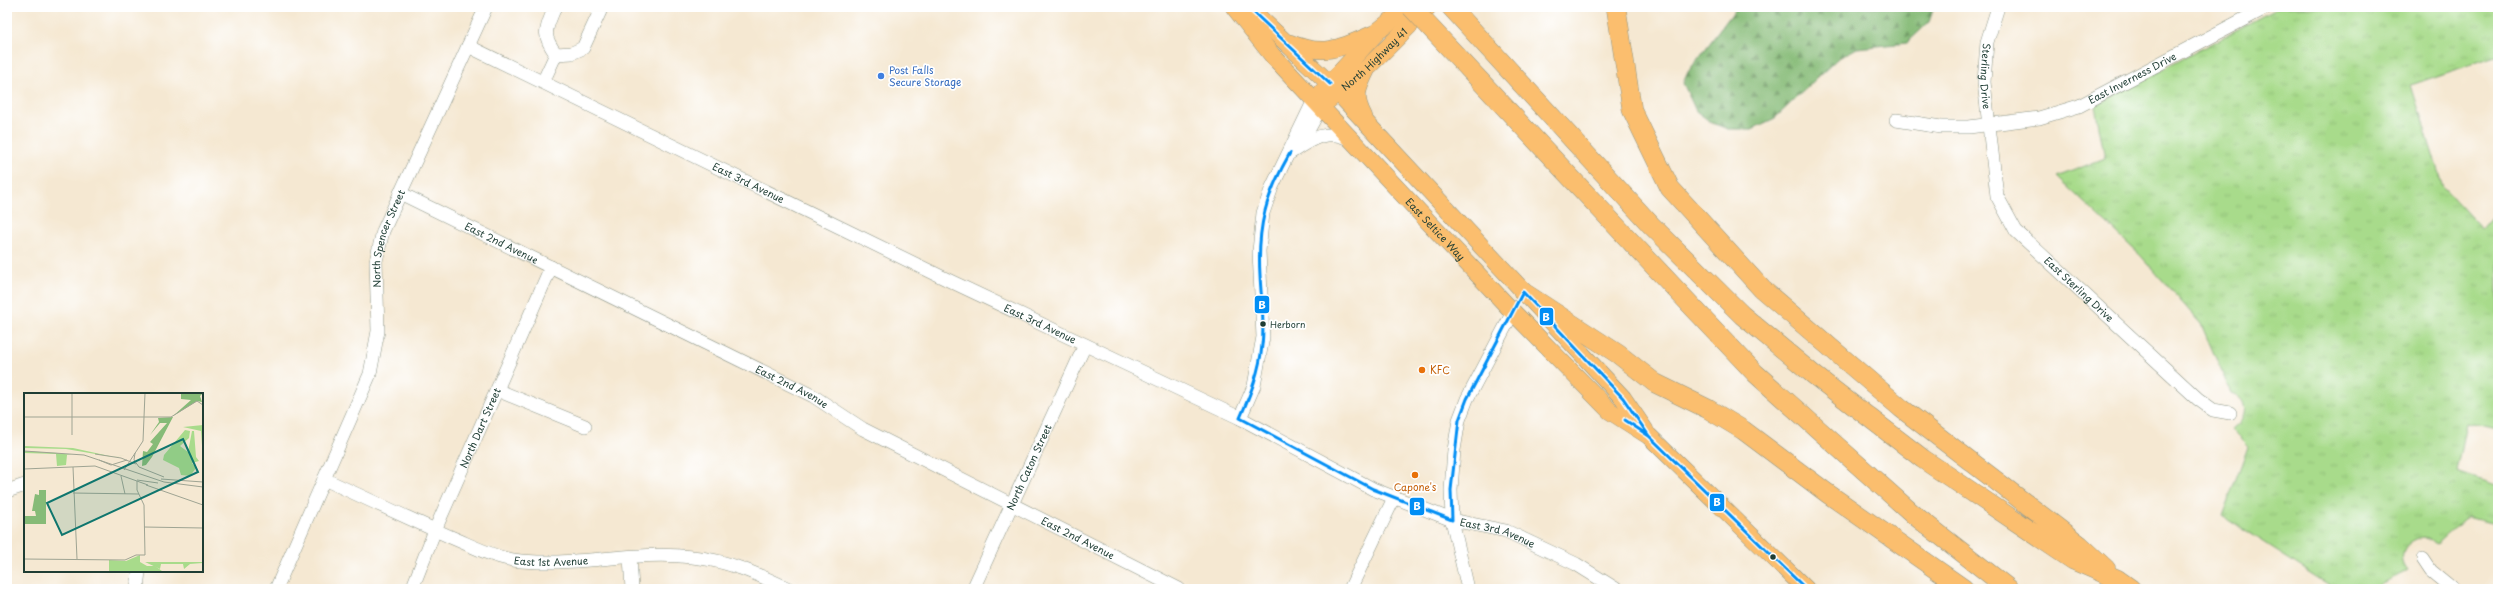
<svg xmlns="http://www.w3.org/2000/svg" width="2505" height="596" viewBox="0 0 2505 596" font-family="'Playpen Sans',sans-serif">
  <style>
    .grass { fill: url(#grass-tufts); stroke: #648c60 }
    .forest { fill: url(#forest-firs); stroke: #527c56 }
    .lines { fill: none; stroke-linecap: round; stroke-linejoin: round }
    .minor-casing { stroke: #8a9283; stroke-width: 14 }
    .major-casing { stroke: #8a9283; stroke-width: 18 }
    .highway-casing { stroke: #8a9283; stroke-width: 20 }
    .minor { stroke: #fff; stroke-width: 13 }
    .major { stroke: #fbbe6e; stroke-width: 17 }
    .highway { stroke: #fbbe6e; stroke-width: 19 }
    .highway-bridge-casing { stroke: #8a9283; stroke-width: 20; stroke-linecap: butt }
    .highway-bridge { stroke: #fbbe6e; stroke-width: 19 }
    .bus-1-casing { stroke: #fff; stroke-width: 6 }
    .bus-1 { stroke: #008ef5; stroke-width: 3 }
    .shop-dot { fill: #3f7fe0; stroke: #fff; stroke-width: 1.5 }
    .bus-dot { fill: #1f3d34; stroke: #fff; stroke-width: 1.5 }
    .food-dot { fill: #e8710a; stroke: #fff; stroke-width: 1.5 }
    .labels { text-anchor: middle; stroke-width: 3.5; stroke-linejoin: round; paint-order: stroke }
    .bus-label { font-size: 9px; fill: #1f3d34; stroke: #fff; text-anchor: start }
    .street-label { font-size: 10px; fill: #1f3d34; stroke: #fff }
    .shop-label { font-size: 10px; fill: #366cbe; stroke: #fff; text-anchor: start }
    .food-label { font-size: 10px; fill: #c56008; stroke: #fff; text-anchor: start }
    .inset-road { fill: none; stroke: #9fa493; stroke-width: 1 }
    .view { fill: #0f766e; fill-opacity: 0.15; stroke: #0f766e; stroke-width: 2 }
    .inset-edge { fill: none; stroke: #1f3d34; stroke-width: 2 }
    .line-badge { stroke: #fff; stroke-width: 1.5 }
    .badge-label { font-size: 11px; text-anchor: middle; font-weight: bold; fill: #fff }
  </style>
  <defs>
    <pattern id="grass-tufts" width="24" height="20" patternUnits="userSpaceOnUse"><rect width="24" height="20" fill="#a8db8b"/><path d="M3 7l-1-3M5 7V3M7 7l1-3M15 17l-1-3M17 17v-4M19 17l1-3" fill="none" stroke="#90bd79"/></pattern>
    <pattern id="forest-firs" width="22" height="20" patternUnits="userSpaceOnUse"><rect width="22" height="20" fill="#86bb77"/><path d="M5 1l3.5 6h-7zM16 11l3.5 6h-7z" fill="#6d9962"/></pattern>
  </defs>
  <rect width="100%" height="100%" fill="#fff"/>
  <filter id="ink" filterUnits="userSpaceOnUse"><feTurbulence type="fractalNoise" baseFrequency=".025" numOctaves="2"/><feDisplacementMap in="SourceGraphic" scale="8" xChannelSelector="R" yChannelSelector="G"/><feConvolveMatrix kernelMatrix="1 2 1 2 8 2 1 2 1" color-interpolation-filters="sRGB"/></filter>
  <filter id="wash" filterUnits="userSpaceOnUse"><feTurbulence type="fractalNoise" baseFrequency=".012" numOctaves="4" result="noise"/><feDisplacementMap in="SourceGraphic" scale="16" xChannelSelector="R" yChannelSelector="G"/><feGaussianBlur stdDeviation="0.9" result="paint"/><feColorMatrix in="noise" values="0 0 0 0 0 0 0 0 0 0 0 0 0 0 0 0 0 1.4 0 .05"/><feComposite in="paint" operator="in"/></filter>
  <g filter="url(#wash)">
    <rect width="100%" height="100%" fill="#f5e8d2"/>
    <!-- grass -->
    <path class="grass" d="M 2279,7 L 2498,7 L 2498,55 L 2411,85 L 2443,187 L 2481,228 L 2498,207 L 2498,429 L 2467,423 L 2457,472 L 2498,486 L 2498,522 L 2491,523 L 2467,517 L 2437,544 L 2424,537 C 2407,539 2395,555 2408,570 L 2370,589 L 2335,589 L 2222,516 L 2248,447 L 2231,430 C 2247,422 2251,399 2231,393 L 2201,324 L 2141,256 L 2057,177 L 2105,158 L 2095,106 Z"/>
    <!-- forest -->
    <path class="forest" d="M 1737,7 L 1934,7 L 1929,22 L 1907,43 L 1857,48 L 1837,59 L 1775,118 L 1752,129 L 1728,129 L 1712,123 L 1696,111 L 1683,83 L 1688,72 Z"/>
  </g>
  <g filter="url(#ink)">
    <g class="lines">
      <!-- minor casing -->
      <g class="minor-casing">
        <g id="minor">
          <path d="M 555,7 C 546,29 541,34 556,54"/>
          <path id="s1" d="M 1998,7 L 1987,42 L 1984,82 L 1997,196 L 2016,231 L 2198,399 L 2213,410 L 2230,413"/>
          <path id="s2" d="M 468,46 L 946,279 L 1240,418 L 1373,489 L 1452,520 L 1506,531 L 1576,564 L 1616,589"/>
          <path d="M 556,54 L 572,53 L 583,48 L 602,7"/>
          <path d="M 543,82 L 556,54"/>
          <path id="s3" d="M 1896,120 L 1941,127 L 1969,127 L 2039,118 L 2079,106 L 2267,7"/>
          <path d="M 1298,143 L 1309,129 L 1321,107"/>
          <path d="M 1290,153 C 1310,140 1328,127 1350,140"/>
          <path id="s4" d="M 400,193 L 813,396 L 863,429 L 1179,589"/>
          <path d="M 497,390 L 585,426"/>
          <path d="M 1240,418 L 1254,386 L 1263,337 L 1259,251 L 1263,213 L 1272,187 L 1314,100"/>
          <path id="s5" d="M 324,479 C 367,499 410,519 453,538 C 472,546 493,557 513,560 C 572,568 632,550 692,557 C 727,560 757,574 789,589"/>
          <path d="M 7,491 L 25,485"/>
          <path d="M 630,557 L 632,589"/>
          <path d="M 2423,559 L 2431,571 L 2453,589"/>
          <path d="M 137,589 L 139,571"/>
          <path id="s6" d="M 276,589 L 370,374 L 378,331 L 376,261 L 383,231 L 486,7"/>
          <path id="s7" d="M 412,589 L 435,530 L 551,267"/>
          <path id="s8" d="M 973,589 L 1085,345"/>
          <path d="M 1350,589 L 1394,498"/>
          <path d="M 1468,589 L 1452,520 L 1451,490 L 1454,450 L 1459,420 L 1467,399 L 1513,312"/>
        </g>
      </g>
      <!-- major casing -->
      <g class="major-casing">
        <g id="major">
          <path id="s9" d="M 1234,7 L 1272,55 L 1513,312 L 1610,411 L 1649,436 L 1806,589"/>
          <path d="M 1248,7 L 1330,84 L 1623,398 L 1645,430"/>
          <path d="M 1290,43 C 1324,57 1341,48 1373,34"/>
          <path d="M 1322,92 L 1378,31 L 1408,7"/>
          <path id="s10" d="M 1329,100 L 1368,67 L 1428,7"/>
          <path d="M 1364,117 C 1353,97 1357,89 1367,69"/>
        </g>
      </g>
      <!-- highway casing -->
      <g class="highway-casing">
        <path id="highway" d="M 1451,7 L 1651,225 L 1742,315 L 1814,375 L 1923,459 L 2073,560 L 2117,579 L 2131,589
          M 1616,7 L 1632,110 L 1670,188 L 1762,289 L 1901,408 L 2080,545 L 2106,569
          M 1633,244 L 1755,373 L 1913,514 L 2009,589
          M 1523,292 L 1618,354 L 1655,383 L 1708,409 L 1743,430 L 1827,493 L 1964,589"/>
      </g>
      <!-- minor -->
      <use href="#minor" class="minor"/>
      <!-- major -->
      <use href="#major" class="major"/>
      <!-- highway -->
      <use href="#highway" class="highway"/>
      <!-- highway-bridge casing -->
      <g class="highway-bridge-casing">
        <path id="highway-bridge" d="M 1411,7 L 1633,244"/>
      </g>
      <!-- highway-bridge -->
      <use href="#highway-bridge" class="highway-bridge"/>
      <!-- bus-1 casing -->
      <g class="bus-1-casing">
        <path id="bus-1" d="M 1248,7 L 1330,84
          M 1290,153 C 1266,195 1257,226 1260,275 C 1261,298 1265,322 1262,345 C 1260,371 1250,395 1240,418 L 1373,489 L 1452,520 L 1451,490 L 1459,420 L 1467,399 L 1523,292 L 1623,398 L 1649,436
          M 1625,420 L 1649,436 L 1806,589"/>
      </g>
      <!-- bus-1 -->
      <use href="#bus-1" class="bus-1"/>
    </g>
  </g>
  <!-- markers -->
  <circle class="shop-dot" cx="881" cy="76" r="4"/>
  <g class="bus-dot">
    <circle cx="1263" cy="324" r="3.5"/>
    <circle cx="1773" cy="557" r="3.5"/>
  </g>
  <g class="food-dot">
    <circle cx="1422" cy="370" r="4"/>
    <circle cx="1415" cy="475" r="4"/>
  </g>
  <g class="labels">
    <!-- bus labels -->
    <g class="bus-label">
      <text x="1270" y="328">Herborn</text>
    </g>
    <!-- street labels -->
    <g class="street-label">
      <text dy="4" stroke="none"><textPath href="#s10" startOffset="61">North Highway 41</textPath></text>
      <text dy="4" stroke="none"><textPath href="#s1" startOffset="71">Sterling Drive</textPath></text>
      <text dy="4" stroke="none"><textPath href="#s3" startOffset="246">East Inverness Drive</textPath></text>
      <text dy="4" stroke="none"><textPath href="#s2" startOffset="312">East 3rd Avenue</textPath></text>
      <text dy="4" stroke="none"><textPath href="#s9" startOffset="300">East Seltice Way</textPath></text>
      <text dy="4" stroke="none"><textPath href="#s6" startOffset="373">North Spencer Street</textPath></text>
      <text dy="4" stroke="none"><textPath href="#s4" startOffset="113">East 2nd Avenue</textPath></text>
      <text dy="4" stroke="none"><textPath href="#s1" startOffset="317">East Sterling Drive</textPath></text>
      <text dy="4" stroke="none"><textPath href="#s2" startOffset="636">East 3rd Avenue</textPath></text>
      <text dy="4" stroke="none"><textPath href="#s4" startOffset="437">East 2nd Avenue</textPath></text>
      <text dy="4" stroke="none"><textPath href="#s7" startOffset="175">North Dart Street</textPath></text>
      <text dy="4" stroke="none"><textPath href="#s8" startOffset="134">North Caton Street</textPath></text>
      <text dy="4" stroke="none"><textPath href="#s2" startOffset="1140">East 3rd Avenue</textPath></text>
      <text dy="4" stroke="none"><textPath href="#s4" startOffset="761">East 2nd Avenue</textPath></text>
      <text dy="4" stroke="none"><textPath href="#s5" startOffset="244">East 1st Avenue</textPath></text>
    </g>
    <!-- shop labels -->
    <g class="shop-label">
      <text x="889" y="74">Post Falls<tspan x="889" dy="12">Secure Storage</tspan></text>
    </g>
    <!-- food labels -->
    <g class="food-label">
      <text x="1430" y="374">KFC</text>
      <text x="1415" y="491" text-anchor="middle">Capone's</text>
    </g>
  </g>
  <!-- overview -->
  <g transform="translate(24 393)">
    <rect width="179" height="179" fill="#f5e8d2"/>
    <path d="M 179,32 L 179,67 L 177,38 L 159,34 ZM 161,37 L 166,38 L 165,45 L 156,53 L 164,59 L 168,38 L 170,38 L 172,64 L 175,68 L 168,70 L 172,75 L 166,83 L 157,82 L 155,75 L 139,67 L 140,62 ZM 0,53 L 49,55 L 90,64 L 101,62 L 89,64 L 42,56 L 0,55 ZM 0,58 L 34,60 L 48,62 L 43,62 L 42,72 L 33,73 L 32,61 L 0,60 ZM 121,169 L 179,169 L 179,170 L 166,171 L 160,176 L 159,171 L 137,171 L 136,176 Z" fill="#a8db8b"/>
    <path d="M 157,0 L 179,0 L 176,3 L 178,9 L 173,8 L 149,23 L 167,7 L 157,6 ZM 149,24 L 128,64 L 122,72 L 118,73 L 119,58 L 123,59 L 129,51 L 126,49 L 143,30 L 136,30 L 126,42 L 135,29 L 134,25 ZM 15,97 L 22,97 L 22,131 L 0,131 L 0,123 L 12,123 L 11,118 L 8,118 L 11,101 L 15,102 Z" fill="#86bb77"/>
    <path d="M 116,162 L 116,169 L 123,173 L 131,173 L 138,178 L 157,179 L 85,179 L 85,167 L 102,168 Z" fill="#a8db8b"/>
    <path class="inset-road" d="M 48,0 L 48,42M 0,24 L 121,24M 121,24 L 147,24 L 173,8 L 179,12M 0,58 L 60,62 L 140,89 L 179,94M 111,60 L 110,67 L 115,74 L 140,84M 71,61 L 97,65 L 112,71M 75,67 L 87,72 L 103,67M 49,74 L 53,166M 0,76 L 71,73 L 124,92M 100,77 L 119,48 L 121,0M 97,83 L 101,101M 137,86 L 179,89M 113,87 L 134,90M 122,92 L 179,112M 49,100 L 115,101M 120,134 L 179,135M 0,166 L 101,167 L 112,162 L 121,162 L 120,112 L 113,97 L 113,88"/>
    <path class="view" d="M 159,46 L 174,79 L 38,142 L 23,110 Z"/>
    <rect width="179" height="179" class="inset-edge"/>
  </g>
  <g class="line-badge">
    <rect x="1254" y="295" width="16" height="19" rx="4" fill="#008ef5"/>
    <rect x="1539" y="307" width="15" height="19" rx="4" fill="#008ef5"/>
    <rect x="1709" y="493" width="16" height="19" rx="4" fill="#008ef5"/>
    <rect x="1409" y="497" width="16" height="19" rx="4" fill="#008ef5"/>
  </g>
  <g class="badge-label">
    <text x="1262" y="309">B</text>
    <text x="1546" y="321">B</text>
    <text x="1717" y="506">B</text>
    <text x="1417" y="510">B</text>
  </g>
  <!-- margin -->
  <rect width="2505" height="596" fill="none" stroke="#fff" stroke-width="24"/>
</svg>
